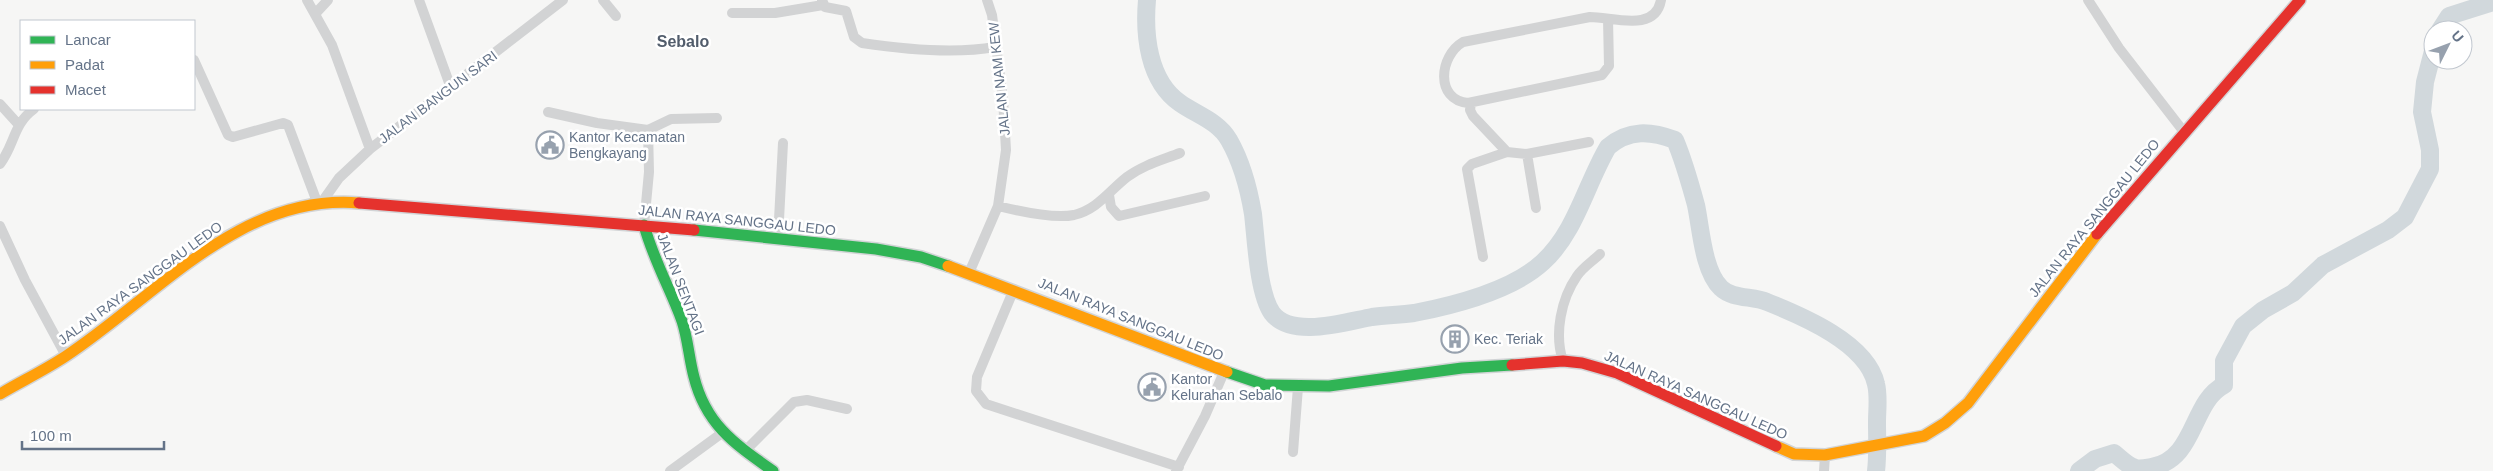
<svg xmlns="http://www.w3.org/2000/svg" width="2493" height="471" viewBox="0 0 2493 471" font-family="Arial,sans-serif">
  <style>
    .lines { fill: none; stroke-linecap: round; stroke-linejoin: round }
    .river { stroke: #d1d8dc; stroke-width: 18 }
    .fast-casing { stroke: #d2d4d6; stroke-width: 14 }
    .slow-casing { stroke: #d2d4d6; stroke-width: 14 }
    .jam-casing { stroke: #d2d4d6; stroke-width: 14 }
    .street { stroke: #d2d3d4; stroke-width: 10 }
    .fast { stroke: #30b455; stroke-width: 11 }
    .slow { stroke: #ff9f0a; stroke-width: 11 }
    .jam { stroke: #e5322d; stroke-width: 11 }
    .labels { text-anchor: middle; stroke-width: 5; stroke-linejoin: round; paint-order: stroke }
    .street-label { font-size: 14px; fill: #647388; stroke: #fff }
    .poi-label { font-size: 14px; fill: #647388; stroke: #fff; text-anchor: start }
    .quarter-label { font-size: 16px; font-weight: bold; fill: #525d6c; stroke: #fff }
  </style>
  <rect width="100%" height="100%" fill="#f6f6f5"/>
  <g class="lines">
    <!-- river -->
    <path class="river" d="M 1147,0 C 1144,34 1148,81 1180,103 C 1197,115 1218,121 1229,140 C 1241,161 1249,190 1253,214 C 1256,239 1258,293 1272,313 C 1291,339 1345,322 1372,317 C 1386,315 1400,315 1414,313 C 1455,305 1513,290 1543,262 C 1576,232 1586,184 1608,147 C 1629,129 1651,131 1675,140 C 1684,161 1690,183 1696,205 C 1701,228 1703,271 1721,288 C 1732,299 1753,296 1767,302 C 1802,316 1867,343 1876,384 C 1879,396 1877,410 1877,422 C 1877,438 1878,455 1876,471
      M 2440,30 L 2449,16 L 2493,2
      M 2079,471 L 2095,459 L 2114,453 C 2119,457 2127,465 2133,467 C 2138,470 2146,468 2152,467 C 2196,459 2191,402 2224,385 L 2224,361 L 2243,326 L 2263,310 L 2293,293 L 2323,265 L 2388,230 L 2405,217 L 2430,169 L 2430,150 L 2422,112 L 2425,82 L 2433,51"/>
    <!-- fast casing -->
    <g class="fast-casing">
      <path id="fast" d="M 644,225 C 653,259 670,288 682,321 C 688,339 689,359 694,377 C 706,425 735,444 773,471
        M 694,230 L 876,249 L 921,257 L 948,266
        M 1227,372 L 1265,385 L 1329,386 L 1462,368 L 1512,365"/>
    </g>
    <!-- slow casing -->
    <g class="slow-casing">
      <path id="slow" d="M 948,266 L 1227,372
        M 0,394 C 22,381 45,370 66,356 C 157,296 240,193 359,203
        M 1776,446 L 1794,454 L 1825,455 L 1924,436 L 1945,423 L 1968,403 L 2097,234"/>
    </g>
    <!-- jam casing -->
    <g class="jam-casing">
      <path id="jam" d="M 359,203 L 694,230
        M 2097,234 L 2300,0
        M 1512,365 L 1563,361 L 1582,363 L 1617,373 L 1776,446"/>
    </g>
    <!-- street -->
    <path class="street" d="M 307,0 L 332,45 L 370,149
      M 419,0 L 451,88
      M 603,0 L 616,16
      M 822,0 L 825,7 L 846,11 L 854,37 L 862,43 C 902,49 955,54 995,47
      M 2088,0 L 2119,48 L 2184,132
      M 732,13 L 775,13 L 823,5
      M 315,14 L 328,0
      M 1608,19 L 1609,66 L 1602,75 L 1468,103 C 1435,100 1439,56 1463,42 L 1590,17 C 1613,17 1655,33 1661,0
      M 194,60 L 228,135 L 233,137 L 283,123 L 288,125 L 317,202
      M 1471,103 L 1470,110 L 1473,116 L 1507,152 L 1527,154 L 1589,142
      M 0,104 L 18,124
      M 548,112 L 597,123 L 648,130 L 649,172 L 644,225
      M 648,130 L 671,119 L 717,118
      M 1527,154 L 1536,208
      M 0,164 C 15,144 13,124 34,109
      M 1109,195 L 1111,207 L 1119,216 L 1205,196
      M 322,202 L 339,178 L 370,149 L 563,0
      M 998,206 C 1018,211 1054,219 1074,215 C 1098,209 1109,191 1127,177 C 1143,165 1162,160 1180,153
      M 0,226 L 25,280 L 66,356
      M 778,239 L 783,143
      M 1483,257 L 1467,169 L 1472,164 L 1507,152
      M 969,273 L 998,206 L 1006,150 L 1003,99 L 992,15 L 987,0
      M 1014,289 L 977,377 L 976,391 L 986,404 L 1179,467
      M 1563,361 C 1554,334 1561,299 1577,276 C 1583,267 1593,261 1600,254
      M 745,451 L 794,402 L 807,400 L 847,409
      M 1293,452 L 1298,387
      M 670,471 L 722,433
      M 1176,471 L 1205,416 L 1224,372
      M 1824,471 L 1825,455"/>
    <!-- fast -->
    <use href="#fast" class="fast"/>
    <!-- slow -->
    <use href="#slow" class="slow"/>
    <!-- jam -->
    <use href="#jam" class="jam"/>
  </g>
  <!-- icons -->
  <defs>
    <g id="civic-ring" transform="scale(1.4375)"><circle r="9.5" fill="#fff" stroke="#97a1ae" stroke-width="1.5"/><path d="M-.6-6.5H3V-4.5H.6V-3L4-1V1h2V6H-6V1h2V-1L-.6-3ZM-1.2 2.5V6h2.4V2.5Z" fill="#97a1ae"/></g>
    <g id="building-ring" transform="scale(1.4375)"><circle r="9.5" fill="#fff" stroke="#97a1ae" stroke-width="1.5"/><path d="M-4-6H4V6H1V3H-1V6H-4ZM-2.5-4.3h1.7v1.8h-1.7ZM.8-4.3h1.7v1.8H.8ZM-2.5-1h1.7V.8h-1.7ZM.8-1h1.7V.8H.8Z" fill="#97a1ae"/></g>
  </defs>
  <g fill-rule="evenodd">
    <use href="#civic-ring" x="550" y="145"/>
    <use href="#building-ring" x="1455" y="339"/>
    <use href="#civic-ring" x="1152" y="387"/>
  </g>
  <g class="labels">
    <!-- street labels -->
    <g class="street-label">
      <text transform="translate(999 79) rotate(-96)" y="5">JALAN NAM KEW</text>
      <text transform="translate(438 97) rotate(-37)" y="5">JALAN BANGUN SARI</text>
      <text transform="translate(2094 218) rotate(-51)" y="5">JALAN RAYA SANGGAU LEDO</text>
      <text transform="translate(737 220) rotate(6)" y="5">JALAN RAYA SANGGAU LEDO</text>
      <text transform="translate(140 283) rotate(-36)" y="5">JALAN RAYA SANGGAU LEDO</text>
      <text transform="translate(681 284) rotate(69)" y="5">JALAN SENTAGI</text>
      <text transform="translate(1131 319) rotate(22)" y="5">JALAN RAYA SANGGAU LEDO</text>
      <text transform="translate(1696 395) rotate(24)" y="5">JALAN RAYA SANGGAU LEDO</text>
    </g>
    <!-- poi labels -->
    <g class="poi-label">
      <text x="569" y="142">Kantor Kecamatan<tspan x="569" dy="16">Bengkayang</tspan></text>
      <text x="1474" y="344">Kec. Teriak</text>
      <text x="1171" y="384">Kantor<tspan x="1171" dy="16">Kelurahan Sebalo</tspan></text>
    </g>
    <!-- quarter labels -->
    <g class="quarter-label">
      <text x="683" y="47">Sebalo</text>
    </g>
  </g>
  <!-- legend -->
  <rect x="20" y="20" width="175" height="90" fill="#ffffff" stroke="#c1c7cf"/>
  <rect x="30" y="36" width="25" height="8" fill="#30b455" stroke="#c1c7cf"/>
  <text x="65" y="45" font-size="15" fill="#647388">Lancar</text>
  <rect x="30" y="61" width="25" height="8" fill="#ff9f0a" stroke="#c1c7cf"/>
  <text x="65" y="70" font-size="15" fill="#647388">Padat</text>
  <rect x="30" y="86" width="25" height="8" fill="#e5322d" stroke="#c1c7cf"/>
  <text x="65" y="95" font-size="15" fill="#647388">Macet</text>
  <!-- north arrow -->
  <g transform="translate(2448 45) rotate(48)"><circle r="24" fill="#ffffff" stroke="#c1c7cf"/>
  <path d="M0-4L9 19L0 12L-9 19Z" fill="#97a1ae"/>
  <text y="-8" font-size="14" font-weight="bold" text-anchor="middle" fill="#647388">U</text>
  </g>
  <!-- scale -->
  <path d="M22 441v8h142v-8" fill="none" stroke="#647388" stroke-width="2.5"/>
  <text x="30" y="441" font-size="15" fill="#647388" stroke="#ffffff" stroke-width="4" paint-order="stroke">100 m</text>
</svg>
